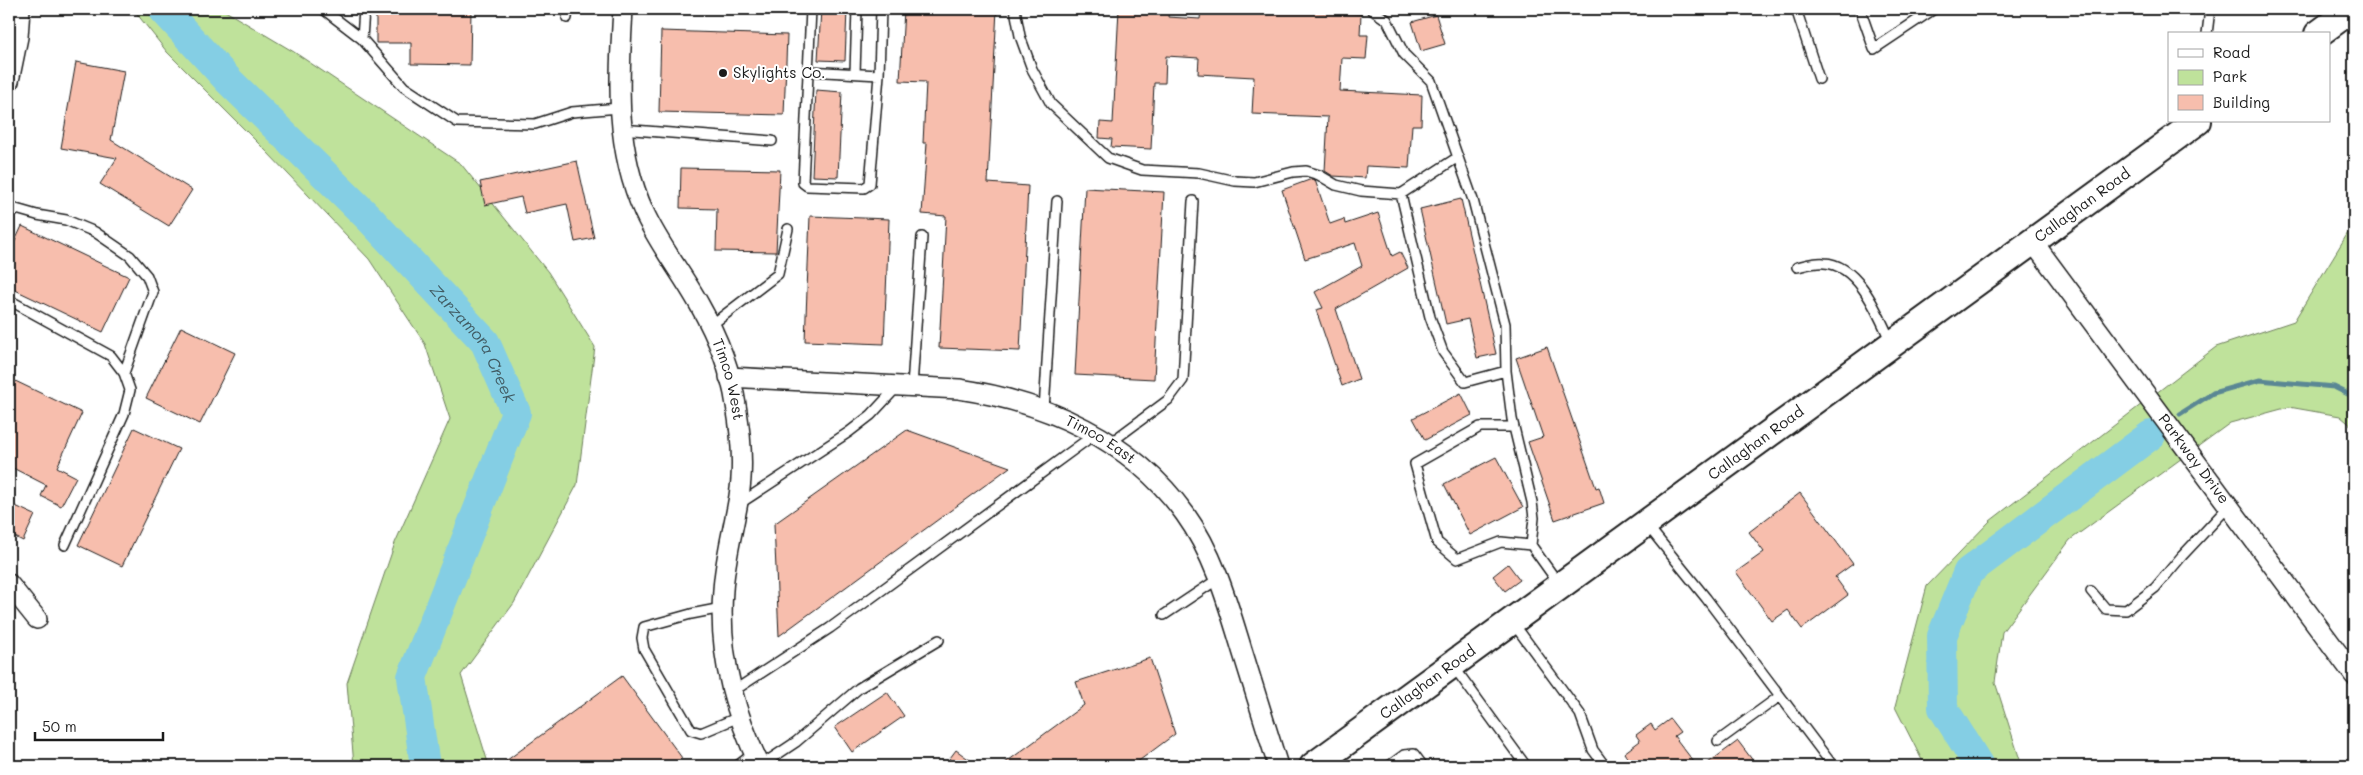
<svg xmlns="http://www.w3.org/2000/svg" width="2363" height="775" viewBox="0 0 2363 775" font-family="Mali,sans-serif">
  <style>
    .green { fill: #bfe29b; stroke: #6e7f5c }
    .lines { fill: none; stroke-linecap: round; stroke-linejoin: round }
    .stream { stroke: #5a8794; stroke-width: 5 }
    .river { stroke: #84cee4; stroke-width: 30 }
    .building { fill: #f7bead; stroke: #1c1c1c }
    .lane-casing { stroke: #1c1c1c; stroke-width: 12 }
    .street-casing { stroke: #1c1c1c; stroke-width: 22 }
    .secondary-casing { stroke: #1c1c1c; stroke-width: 30 }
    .lane { stroke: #fff; stroke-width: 9 }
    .street { stroke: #fff; stroke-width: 19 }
    .secondary { stroke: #fff; stroke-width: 26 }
    .poi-dot { fill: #1c1c1c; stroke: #fff; stroke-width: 2 }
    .labels { text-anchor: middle; stroke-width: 4; stroke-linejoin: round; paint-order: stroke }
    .poi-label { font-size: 15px; fill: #1c1c1c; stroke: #fff; text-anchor: start }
    .street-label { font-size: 15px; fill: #1c1c1c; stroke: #fff }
    .water-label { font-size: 16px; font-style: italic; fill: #405a62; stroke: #fff }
  </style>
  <rect width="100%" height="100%" fill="#fff"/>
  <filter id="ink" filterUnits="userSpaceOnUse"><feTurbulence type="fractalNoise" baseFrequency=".02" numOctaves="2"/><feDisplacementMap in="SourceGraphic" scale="10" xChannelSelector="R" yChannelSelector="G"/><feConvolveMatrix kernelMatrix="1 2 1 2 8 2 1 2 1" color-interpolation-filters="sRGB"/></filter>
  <g filter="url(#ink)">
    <!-- green -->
    <path class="green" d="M 133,9 L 222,9 L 294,52 L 461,164 L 548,272 L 595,347 L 577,485 L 514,603 L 461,675 L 489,766 L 354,766 L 347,683 L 395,543 L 450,419 L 425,344 L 369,259 L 268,153 L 167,52 Z
      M 2354,223 L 2354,428 L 2340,416 L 2289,407 L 2230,423 L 2070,540 L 2002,632 L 1995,682 L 2022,766 L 1925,766 L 1895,707 L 1927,586 L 1990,521 L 2216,347 L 2294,321 Z"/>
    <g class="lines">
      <!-- stream -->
      <path class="stream" d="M 2180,414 L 2213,393 L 2260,380 L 2334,387 L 2354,397"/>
      <!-- river -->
      <g class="river">
        <path id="s1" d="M 163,9 L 229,81 L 370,219 L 485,342 L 516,413 L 412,677 L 425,766"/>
        <path d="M 1979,766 L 1943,708 L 1942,636 L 1968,572 L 2151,435"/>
      </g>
    </g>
    <!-- building -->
    <path class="building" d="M 376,9 L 471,9 L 470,65 L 411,64 L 411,43 L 376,43 Z
      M 821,9 L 847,9 L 845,61 L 818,60 Z
      M 904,9 L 997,9 L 988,183 L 1028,186 L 1020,351 L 939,348 L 946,216 L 922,214 L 927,143 L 923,143 L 926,82 L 900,81 Z
      M 1119,9 L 1169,9 L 1168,17 L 1200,19 L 1201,9 L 1261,9 L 1361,14 L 1360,35 L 1368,35 L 1366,59 L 1342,58 L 1340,91 L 1422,95 L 1421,125 L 1412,125 L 1409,168 L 1366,166 L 1365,178 L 1333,176 L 1325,171 L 1328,117 L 1252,114 L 1254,77 L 1198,74 L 1199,58 L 1166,56 L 1165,83 L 1154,83 L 1151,149 L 1111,147 L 1112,139 L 1099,138 L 1100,122 L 1113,123 Z
      M 1436,15 L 1445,44 L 1421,51 L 1412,22 Z
      M 661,31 L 787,35 L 784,115 L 659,112 Z
      M 76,62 L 124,71 L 111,140 L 192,190 L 169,226 L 100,184 L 117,158 L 61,148 Z
      M 816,90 L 842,92 L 838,177 L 812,176 Z
      M 577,161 L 594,238 L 575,242 L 567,204 L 525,213 L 521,197 L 485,205 L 480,182 Z
      M 681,168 L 780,170 L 776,252 L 716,251 L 717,209 L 680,208 Z
      M 1312,179 L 1315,180 L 1330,224 L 1344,219 L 1345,224 L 1378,213 L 1392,256 L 1400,252 L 1408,268 L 1336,309 L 1359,379 L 1342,386 L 1316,310 L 1323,308 L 1315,292 L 1362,266 L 1355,243 L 1305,259 L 1282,190 Z
      M 1085,188 L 1164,192 L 1154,379 L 1075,375 Z
      M 1461,199 L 1496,354 L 1477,358 L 1468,319 L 1446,324 L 1420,209 Z
      M 810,216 L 889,219 L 884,344 L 805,341 Z
      M 22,226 L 129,277 L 103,332 L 9,287 L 9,254 Z
      M 181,327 L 235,353 L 200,424 L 146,398 Z
      M 1547,347 L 1596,488 L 1599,487 L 1604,503 L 1555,520 L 1528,442 L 1543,437 L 1516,358 Z
      M 9,378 L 82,413 L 57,467 L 76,477 L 61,506 L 41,496 L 46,485 L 9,466 Z
      M 1461,393 L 1472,415 L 1425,440 L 1413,418 Z
      M 134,428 L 179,449 L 122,566 L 78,545 Z
      M 907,430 L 1010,467 L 779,636 L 774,524 Z
      M 1496,457 L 1523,507 L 1470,535 L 1444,484 Z
      M 1800,493 L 1853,564 L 1835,577 L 1848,595 L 1802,629 L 1788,610 L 1772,621 L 1736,572 L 1764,552 L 1749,532 Z
      M 9,503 L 35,515 L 23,541 L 9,534 Z
      M 1508,564 L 1520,580 L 1505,591 L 1493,576 Z
      M 1150,658 L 1175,734 L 1132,766 L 1001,766 L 1084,705 L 1076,682 Z
      M 622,676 L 682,758 L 670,766 L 499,766 Z
      M 887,692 L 904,716 L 852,752 L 835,727 Z
      M 1670,719 L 1680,732 L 1674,736 L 1697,766 L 1633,766 L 1624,753 L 1640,741 L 1636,735 L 1651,724 L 1655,730 Z
      M 1738,741 L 1757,766 L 1704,766 Z
      M 956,750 L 978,766 L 944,766 Z"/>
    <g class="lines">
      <!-- lane casing -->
      <g class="lane-casing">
        <path id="lane" d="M 323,9 L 362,39
          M 364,9 L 362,39 L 404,87 L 457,122 L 535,124 L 572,112 L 619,108
          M 767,9 L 774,9
          M 811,9 L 803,183 L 807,186 L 864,188 L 870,184 L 879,75 L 881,9
          M 1015,9 L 1020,36 L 1032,69 L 1051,104 L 1108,158 L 1142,170 L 1199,173 L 1235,181 L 1254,182 L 1293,172 L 1306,171 L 1319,175 L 1336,185 L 1361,191 L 1401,194
          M 1371,9 L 1387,20 L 1404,54 L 1431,81 L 1473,200 L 1505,324 L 1506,371 L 1512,419 L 1532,502 L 1534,518 L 1531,545 L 1559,584
          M 1796,9 L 1819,79
          M 1860,9 L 1874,49 L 1934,9
          M 567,18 L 568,9
          M 2207,34 L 2210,9
          M 808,71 L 879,75
          M 855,73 L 857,9
          M 621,129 L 772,141
          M 1458,157 L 1401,194 L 1430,317 L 1443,352 L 1465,382 L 1506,371
          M 9,207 L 37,215 L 66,220 L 95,232 L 130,256 L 147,276 L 153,292 L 124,373
          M 1797,267 C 1806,265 1816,262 1824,263 C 1859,264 1879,316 1891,342
          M 9,300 L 111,356 L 124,373 L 130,390 L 124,414 L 65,545
          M 710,326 L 778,274 L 788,229
          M 912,387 L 922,237
          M 1044,410 L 1057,201
          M 1514,427 L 1480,427 L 1415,464 L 1437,542 L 1457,559 L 1501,542 L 1531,545
          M 1110,443 L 1168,400 L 1183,380 L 1193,201
          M 739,504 L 849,432 L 871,415 L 898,386
          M 1647,525 L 1706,598 L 1833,766
          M 2091,591 L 2106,609 L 2126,610 L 2155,588 L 2182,556 L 2229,506
          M 722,608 L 691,614 L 644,627 L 642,638 L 644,649 L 691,730 L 701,733 L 739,717
          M 1164,615 L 1218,579
          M 1514,624 L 1580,714 L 1593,750 L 1605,766
          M 1454,667 L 1526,766
          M 732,692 L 830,628 L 1095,434
          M 1718,741 L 1780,696
          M 737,766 L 754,753
          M 760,766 L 796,742 L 859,688 L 939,640
          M 1389,766 L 1404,755 L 1414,754 L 1423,766"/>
      </g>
      <!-- street casing -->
      <g class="street-casing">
        <g id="street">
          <path id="s2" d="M 623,9 C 619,79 614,146 644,212 C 659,245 682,273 699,304 C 716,334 731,371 736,405 C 741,434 744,466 739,496 C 734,527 725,558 723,590 C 718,653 733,710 760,766"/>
          <path d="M 9,81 L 18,37 L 20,9"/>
          <path id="s3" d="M 2033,242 L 2354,675"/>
          <path id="s4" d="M 729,377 L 959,389 C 1046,402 1132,440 1185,514 C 1214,554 1228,604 1242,650 C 1254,689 1266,727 1278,766"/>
          <path d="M 9,584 L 37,619"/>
        </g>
      </g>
      <!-- secondary casing -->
      <g class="secondary-casing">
        <g id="secondary">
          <path d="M 2318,34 L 2352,9"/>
          <path id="s5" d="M 1313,766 L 2198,121"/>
        </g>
      </g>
      <!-- lane -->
      <use href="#lane" class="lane"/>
      <!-- street -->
      <use href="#street" class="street"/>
      <!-- secondary -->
      <use href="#secondary" class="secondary"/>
    </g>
  </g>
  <!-- markers -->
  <circle class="poi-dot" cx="723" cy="73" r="5"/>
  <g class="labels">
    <!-- poi labels -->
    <g class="poi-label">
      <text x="733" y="78">Skylights Co.</text>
    </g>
    <!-- street labels -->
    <g class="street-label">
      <text dy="5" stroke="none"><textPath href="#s5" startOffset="952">Callaghan Road</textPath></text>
      <text dy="5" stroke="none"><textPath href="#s2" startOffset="395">Timco West</textPath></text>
      <text dy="5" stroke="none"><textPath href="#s4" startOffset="382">Timco East</textPath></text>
      <text dy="5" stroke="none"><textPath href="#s5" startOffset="548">Callaghan Road</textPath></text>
      <text dy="5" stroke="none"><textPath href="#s3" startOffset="270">Parkway Drive</textPath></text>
      <text dy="5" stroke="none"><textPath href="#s5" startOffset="142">Callaghan Road</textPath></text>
    </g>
    <!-- water labels -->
    <g class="water-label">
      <text dy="6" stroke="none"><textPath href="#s1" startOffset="458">Zarzamora Creek</textPath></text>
    </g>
  </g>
  <!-- margin -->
  <rect width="2363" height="775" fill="none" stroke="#fff" stroke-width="30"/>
  <rect x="15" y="15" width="2333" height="745" fill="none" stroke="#1c1c1c" stroke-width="2" filter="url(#ink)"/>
  <!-- legend -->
  <rect x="2168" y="32" width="162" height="90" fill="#ffffff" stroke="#a4a4a4"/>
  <rect x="2178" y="49" width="25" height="8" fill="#ffffff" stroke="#a4a4a4"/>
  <text x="2213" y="58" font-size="15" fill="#1c1c1c">Road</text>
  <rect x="2178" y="70" width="25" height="15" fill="#bfe29b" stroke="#a4a4a4"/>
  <text x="2213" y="82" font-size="15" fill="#1c1c1c">Park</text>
  <rect x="2178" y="95" width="25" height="15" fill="#f7bead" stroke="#a4a4a4"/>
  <text x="2213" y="108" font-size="15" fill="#1c1c1c">Building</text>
  <!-- scale -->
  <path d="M35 732v8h128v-8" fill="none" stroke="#1c1c1c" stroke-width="2.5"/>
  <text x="42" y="732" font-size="15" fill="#1c1c1c" stroke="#ffffff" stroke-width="4" paint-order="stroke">50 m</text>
</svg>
